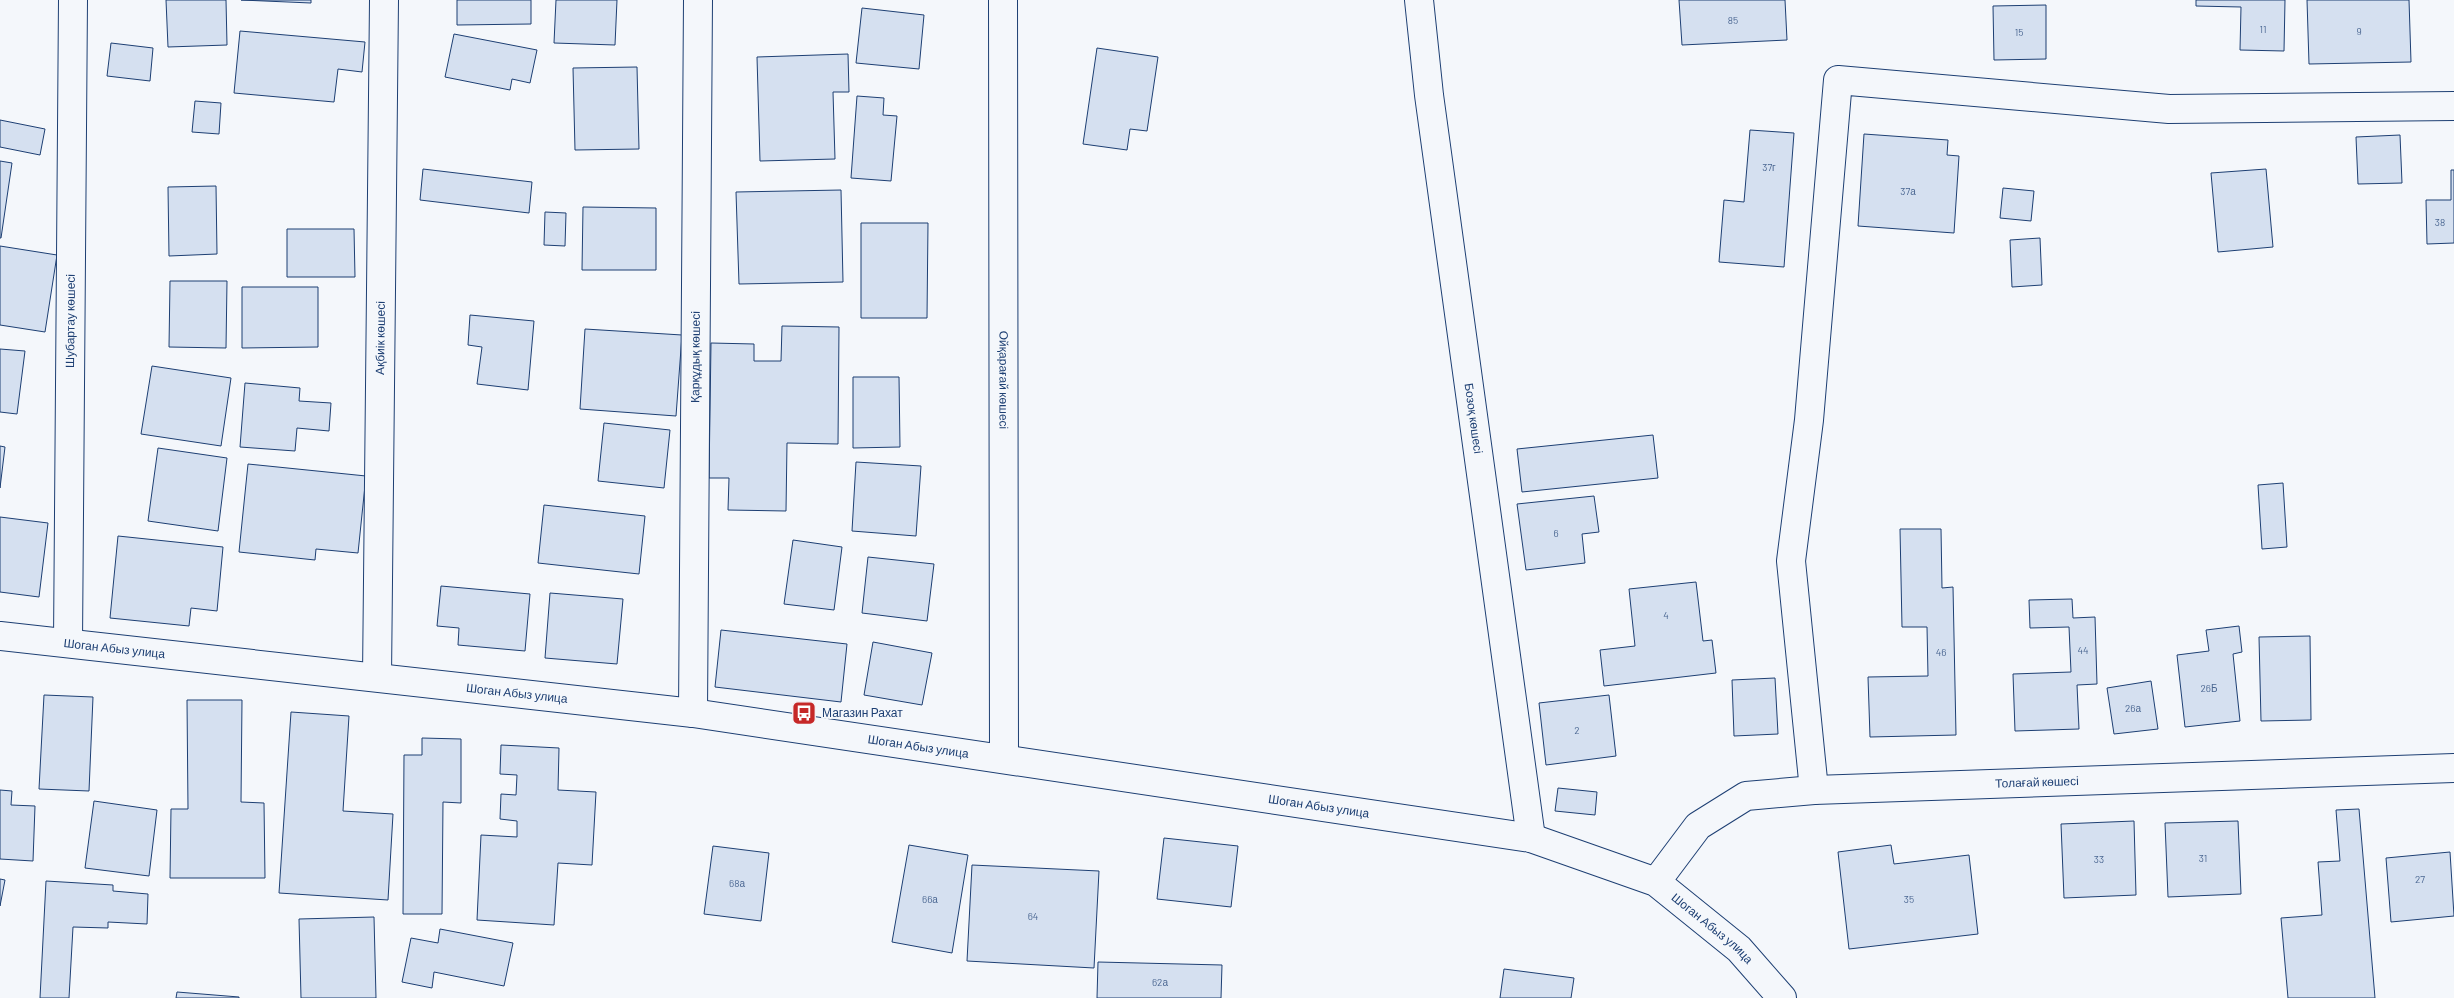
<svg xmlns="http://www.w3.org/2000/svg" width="2454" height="998" viewBox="0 0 2454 998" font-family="Barlow,sans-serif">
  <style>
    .building { fill: #d5e0f0; stroke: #1d3f73 }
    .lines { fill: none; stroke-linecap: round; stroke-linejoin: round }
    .minor-casing { stroke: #1d3f73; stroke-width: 30 }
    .tertiary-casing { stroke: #1d3f73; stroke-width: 30 }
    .minor { stroke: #f4f7fb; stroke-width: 28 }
    .tertiary { stroke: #f4f7fb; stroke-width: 28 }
    .labels { text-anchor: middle; stroke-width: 4; stroke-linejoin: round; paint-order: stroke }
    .number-label { font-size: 10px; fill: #4b6792 }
    .street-label { font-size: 12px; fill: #1d3f73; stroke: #f4f7fb }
    .poi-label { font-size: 12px; fill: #1d3f73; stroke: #f4f7fb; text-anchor: start }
  </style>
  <rect width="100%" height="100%" fill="#f4f7fb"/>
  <!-- building -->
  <path class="building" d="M 166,0 L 226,0 L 227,45 L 168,47 Z
    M 241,0 L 311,0 L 311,3 Z
    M 457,0 L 531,0 L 531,24 L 457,25 Z
    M 556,0 L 617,0 L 615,45 L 554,43 Z
    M 1679,0 L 1785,0 L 1787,40 L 1682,45 Z
    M 2196,0 L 2285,0 L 2284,51 L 2240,50 L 2241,7 L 2196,6 Z
    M 2307,0 L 2409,0 L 2411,62 L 2309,64 Z
    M 2046,5 L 2046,59 L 1994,60 L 1993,6 Z
    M 862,8 L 924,15 L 919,69 L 856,63 Z
    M 240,31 L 365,42 L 362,72 L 338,69 L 334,102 L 234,93 Z
    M 454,34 L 537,50 L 530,83 L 512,79 L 510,90 L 445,77 Z
    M 111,43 L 153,48 L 150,81 L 107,76 Z
    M 1097,48 L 1158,57 L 1147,131 L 1130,129 L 1127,150 L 1083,144 Z
    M 848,54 L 849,92 L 833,92 L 835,159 L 760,161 L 757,57 Z
    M 637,67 L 639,149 L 575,150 L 573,68 Z
    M 857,96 L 884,98 L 883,115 L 897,116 L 891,181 L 851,178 Z
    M 195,101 L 221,103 L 219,134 L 192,132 Z
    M 0,120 L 45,129 L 40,155 L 0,147 Z
    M 1750,130 L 1794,133 L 1784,267 L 1719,262 L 1724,200 L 1744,202 Z
    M 1864,134 L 1948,140 L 1947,155 L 1959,156 L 1954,233 L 1858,226 Z
    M 2400,135 L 2402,183 L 2358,184 L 2356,137 Z
    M 0,161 L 12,163 L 1,238 L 0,238 Z
    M 423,169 L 532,182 L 529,213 L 420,200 Z
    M 2266,169 L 2273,247 L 2218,252 L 2211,173 Z
    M 2451,170 L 2454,170 L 2454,243 L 2427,244 L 2426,200 L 2451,200 Z
    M 216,186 L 217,254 L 169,256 L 168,187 Z
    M 2003,188 L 2034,191 L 2031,221 L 2000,218 Z
    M 841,190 L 843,282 L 739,284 L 736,192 Z
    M 583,207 L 656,208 L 656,270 L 582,270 Z
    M 545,212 L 566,213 L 565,246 L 544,245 Z
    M 861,223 L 928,223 L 927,318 L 861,318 Z
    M 287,229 L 354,229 L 355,277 L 287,277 Z
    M 2040,238 L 2042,285 L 2012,287 L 2010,240 Z
    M 0,246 L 57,255 L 45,332 L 0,325 Z
    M 170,281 L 227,281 L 226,348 L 169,347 Z
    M 242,287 L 318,287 L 318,347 L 242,348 Z
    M 470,315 L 534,321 L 528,390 L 477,384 L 482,347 L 468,345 Z
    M 782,326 L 839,327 L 838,444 L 787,443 L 786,511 L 728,510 L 729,478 L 709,478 L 711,343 L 754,344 L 754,361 L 781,361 Z
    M 585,329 L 682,335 L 676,416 L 580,409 Z
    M 0,349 L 25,351 L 17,414 L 0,412 Z
    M 152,366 L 231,378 L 221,446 L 141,434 Z
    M 853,377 L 899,377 L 900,447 L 853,448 Z
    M 245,383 L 300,388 L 299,401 L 331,403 L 329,431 L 297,428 L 295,451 L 240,447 Z
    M 604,423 L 670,430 L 664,488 L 598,481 Z
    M 1653,435 L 1658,478 L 1522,492 L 1517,449 Z
    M 0,446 L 5,447 L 0,488 Z
    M 158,448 L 227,458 L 218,531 L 148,521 Z
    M 856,462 L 921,466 L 916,536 L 852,531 Z
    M 248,464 L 366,476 L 358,553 L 316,549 L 315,560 L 239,552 Z
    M 2283,483 L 2287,547 L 2262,549 L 2258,485 Z
    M 1594,496 L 1599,532 L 1582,534 L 1585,563 L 1526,570 L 1517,504 Z
    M 544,505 L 645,516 L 639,574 L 538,563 Z
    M 0,517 L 48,523 L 39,597 L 0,592 Z
    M 1900,529 L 1941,529 L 1942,588 L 1953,587 L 1956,735 L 1870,737 L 1868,677 L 1928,676 L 1927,627 L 1902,627 Z
    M 118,536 L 223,547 L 217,611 L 191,608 L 189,626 L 110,618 Z
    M 793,540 L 842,547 L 834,610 L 784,604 Z
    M 868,557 L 934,564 L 927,621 L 862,613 Z
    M 1696,582 L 1703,641 L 1712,640 L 1716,673 L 1604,686 L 1600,650 L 1635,646 L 1629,589 Z
    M 441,586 L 530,594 L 525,651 L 458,645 L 459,628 L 437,626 Z
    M 550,593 L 623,599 L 617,664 L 545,658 Z
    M 2072,599 L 2073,618 L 2095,617 L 2097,684 L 2077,685 L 2079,729 L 2015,731 L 2013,674 L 2071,672 L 2069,627 L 2030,628 L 2029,600 Z
    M 2239,626 L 2242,652 L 2233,654 L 2240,721 L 2185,727 L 2177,655 L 2209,651 L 2206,630 Z
    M 721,630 L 847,644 L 841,702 L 715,687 Z
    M 2310,636 L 2311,720 L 2261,721 L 2259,637 Z
    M 873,642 L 932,653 L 922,705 L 864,695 Z
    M 1775,678 L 1778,734 L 1734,736 L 1732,680 Z
    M 2151,681 L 2158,729 L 2114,734 L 2107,688 Z
    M 44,695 L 93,697 L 89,791 L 39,789 Z
    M 1609,695 L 1616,756 L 1546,765 L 1539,703 Z
    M 187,700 L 242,700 L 241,802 L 264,803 L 265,878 L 170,878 L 171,809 L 188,809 Z
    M 291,712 L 349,716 L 343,811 L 393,814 L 388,900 L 279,893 Z
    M 422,738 L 461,739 L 461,803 L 443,802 L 442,914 L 403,914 L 404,755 L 422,755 Z
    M 501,745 L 559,748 L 558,790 L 596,792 L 592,865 L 558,863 L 554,925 L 477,920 L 481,835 L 517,837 L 517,821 L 500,819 L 501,794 L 516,795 L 517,775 L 500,774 Z
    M 1558,788 L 1597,792 L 1595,815 L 1555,811 Z
    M 0,790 L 12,791 L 11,805 L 35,806 L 33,861 L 0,859 Z
    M 94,801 L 157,810 L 149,876 L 85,868 Z
    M 2359,809 L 2375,998 L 2288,998 L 2281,918 L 2322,915 L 2318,862 L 2340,861 L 2336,810 Z
    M 2134,821 L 2136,895 L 2064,898 L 2061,824 Z
    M 2238,821 L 2241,894 L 2168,897 L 2165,823 Z
    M 1164,838 L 1238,846 L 1231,907 L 1157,899 Z
    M 909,845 L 968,855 L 952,953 L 892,942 Z
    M 1891,845 L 1894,864 L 1969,855 L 1978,934 L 1849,949 L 1838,852 Z
    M 713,846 L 769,853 L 761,921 L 704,914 Z
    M 2450,852 L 2454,916 L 2391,922 L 2386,858 Z
    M 972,865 L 1099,871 L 1094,968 L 967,961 Z
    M 0,879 L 5,880 L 0,906 Z
    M 46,881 L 113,885 L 113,891 L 148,894 L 147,924 L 108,922 L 108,928 L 73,927 L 69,998 L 40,998 Z
    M 374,917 L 376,998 L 301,998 L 299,919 Z
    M 440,929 L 513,943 L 504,986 L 434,972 L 432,988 L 402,982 L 411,938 L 438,943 Z
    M 1098,962 L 1222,965 L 1221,998 L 1097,998 Z
    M 1504,969 L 1574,978 L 1571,998 L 1500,998 Z
    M 177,992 L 239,997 L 239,998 L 176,998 Z"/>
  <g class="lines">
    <!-- minor casing -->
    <g class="minor-casing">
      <g id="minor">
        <path id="s1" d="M 1003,0 L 1004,759"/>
        <path id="s2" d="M 1419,0 L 1429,95 L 1531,838"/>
        <path id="s3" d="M 68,642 L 73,0"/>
        <path id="s4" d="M 377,677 L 384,0"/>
        <path id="s5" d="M 693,713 L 698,0"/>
        <path d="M 1814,790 L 1791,561 L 1809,420 L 1838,80 L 2169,109 L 2454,106"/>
        <path id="s6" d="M 1656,882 L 1698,826 L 1746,796 L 1814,790 L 2454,768"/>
      </g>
    </g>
    <!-- tertiary casing -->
    <g class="tertiary-casing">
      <g id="tertiary">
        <path id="s7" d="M 0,636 L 693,713 L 1531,838 L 1656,882 L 1739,949 L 1782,998"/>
      </g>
    </g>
    <!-- minor -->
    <use href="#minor" class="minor"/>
    <!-- tertiary -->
    <use href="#tertiary" class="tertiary"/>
  </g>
  <!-- icons -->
  <defs>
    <g id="bus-square" transform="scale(1.25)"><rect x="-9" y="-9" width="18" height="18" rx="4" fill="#c62828" stroke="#f4f7fb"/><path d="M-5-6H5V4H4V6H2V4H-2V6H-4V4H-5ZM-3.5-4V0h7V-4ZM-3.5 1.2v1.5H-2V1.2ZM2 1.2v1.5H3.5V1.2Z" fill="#fff"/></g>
  </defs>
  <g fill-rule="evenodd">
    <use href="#bus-square" x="804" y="713"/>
  </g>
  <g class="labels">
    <!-- number labels -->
    <g class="number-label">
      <text x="1733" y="24">85</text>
      <text x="2263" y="33">11</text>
      <text x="2359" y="35">9</text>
      <text x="2019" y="36">15</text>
      <text x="1769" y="171">37г</text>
      <text x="1908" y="195">37а</text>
      <text x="2440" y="226">38</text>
      <text x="1556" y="537">6</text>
      <text x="1666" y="619">4</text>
      <text x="2083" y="654">44</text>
      <text x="1941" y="656">46</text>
      <text x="2209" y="692">26Б</text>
      <text x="2133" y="712">26а</text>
      <text x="1577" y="734">2</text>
      <text x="2203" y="862">31</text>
      <text x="2099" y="863">33</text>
      <text x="2420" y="883">27</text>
      <text x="737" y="887">68а</text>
      <text x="930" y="903">66а</text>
      <text x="1909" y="903">35</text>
      <text x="1033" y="920">64</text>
      <text x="1160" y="986">62а</text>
    </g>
    <!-- street labels -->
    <g class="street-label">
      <text dy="4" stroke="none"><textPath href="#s3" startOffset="321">Шубартау көшесі</textPath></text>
      <text dy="4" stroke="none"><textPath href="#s4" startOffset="339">Ақбиік көшесі</textPath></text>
      <text dy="4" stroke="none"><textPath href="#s5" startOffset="356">Қарқұдық көшесі</textPath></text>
      <text dy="4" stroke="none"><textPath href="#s1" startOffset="380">Ойқарағай көшесі</textPath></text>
      <text dy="4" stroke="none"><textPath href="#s2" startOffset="422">Бозоқ көшесі</textPath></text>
      <text dy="4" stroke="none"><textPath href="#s7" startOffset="115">Шоган Абыз улица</textPath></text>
      <text dy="4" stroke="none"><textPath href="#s7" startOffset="520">Шоган Абыз улица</textPath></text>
      <text dy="4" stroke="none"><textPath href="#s7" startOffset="925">Шоган Абыз улица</textPath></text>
      <text dy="4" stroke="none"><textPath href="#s6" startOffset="418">Толағай көшесі</textPath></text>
      <text dy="4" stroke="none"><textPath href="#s7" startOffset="1330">Шоган Абыз улица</textPath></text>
      <text dy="4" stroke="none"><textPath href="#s7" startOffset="1750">Шоган Абыз улица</textPath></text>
    </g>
    <!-- poi labels -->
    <g class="poi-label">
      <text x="822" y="717">Магазин Рахат</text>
    </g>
  </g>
</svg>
